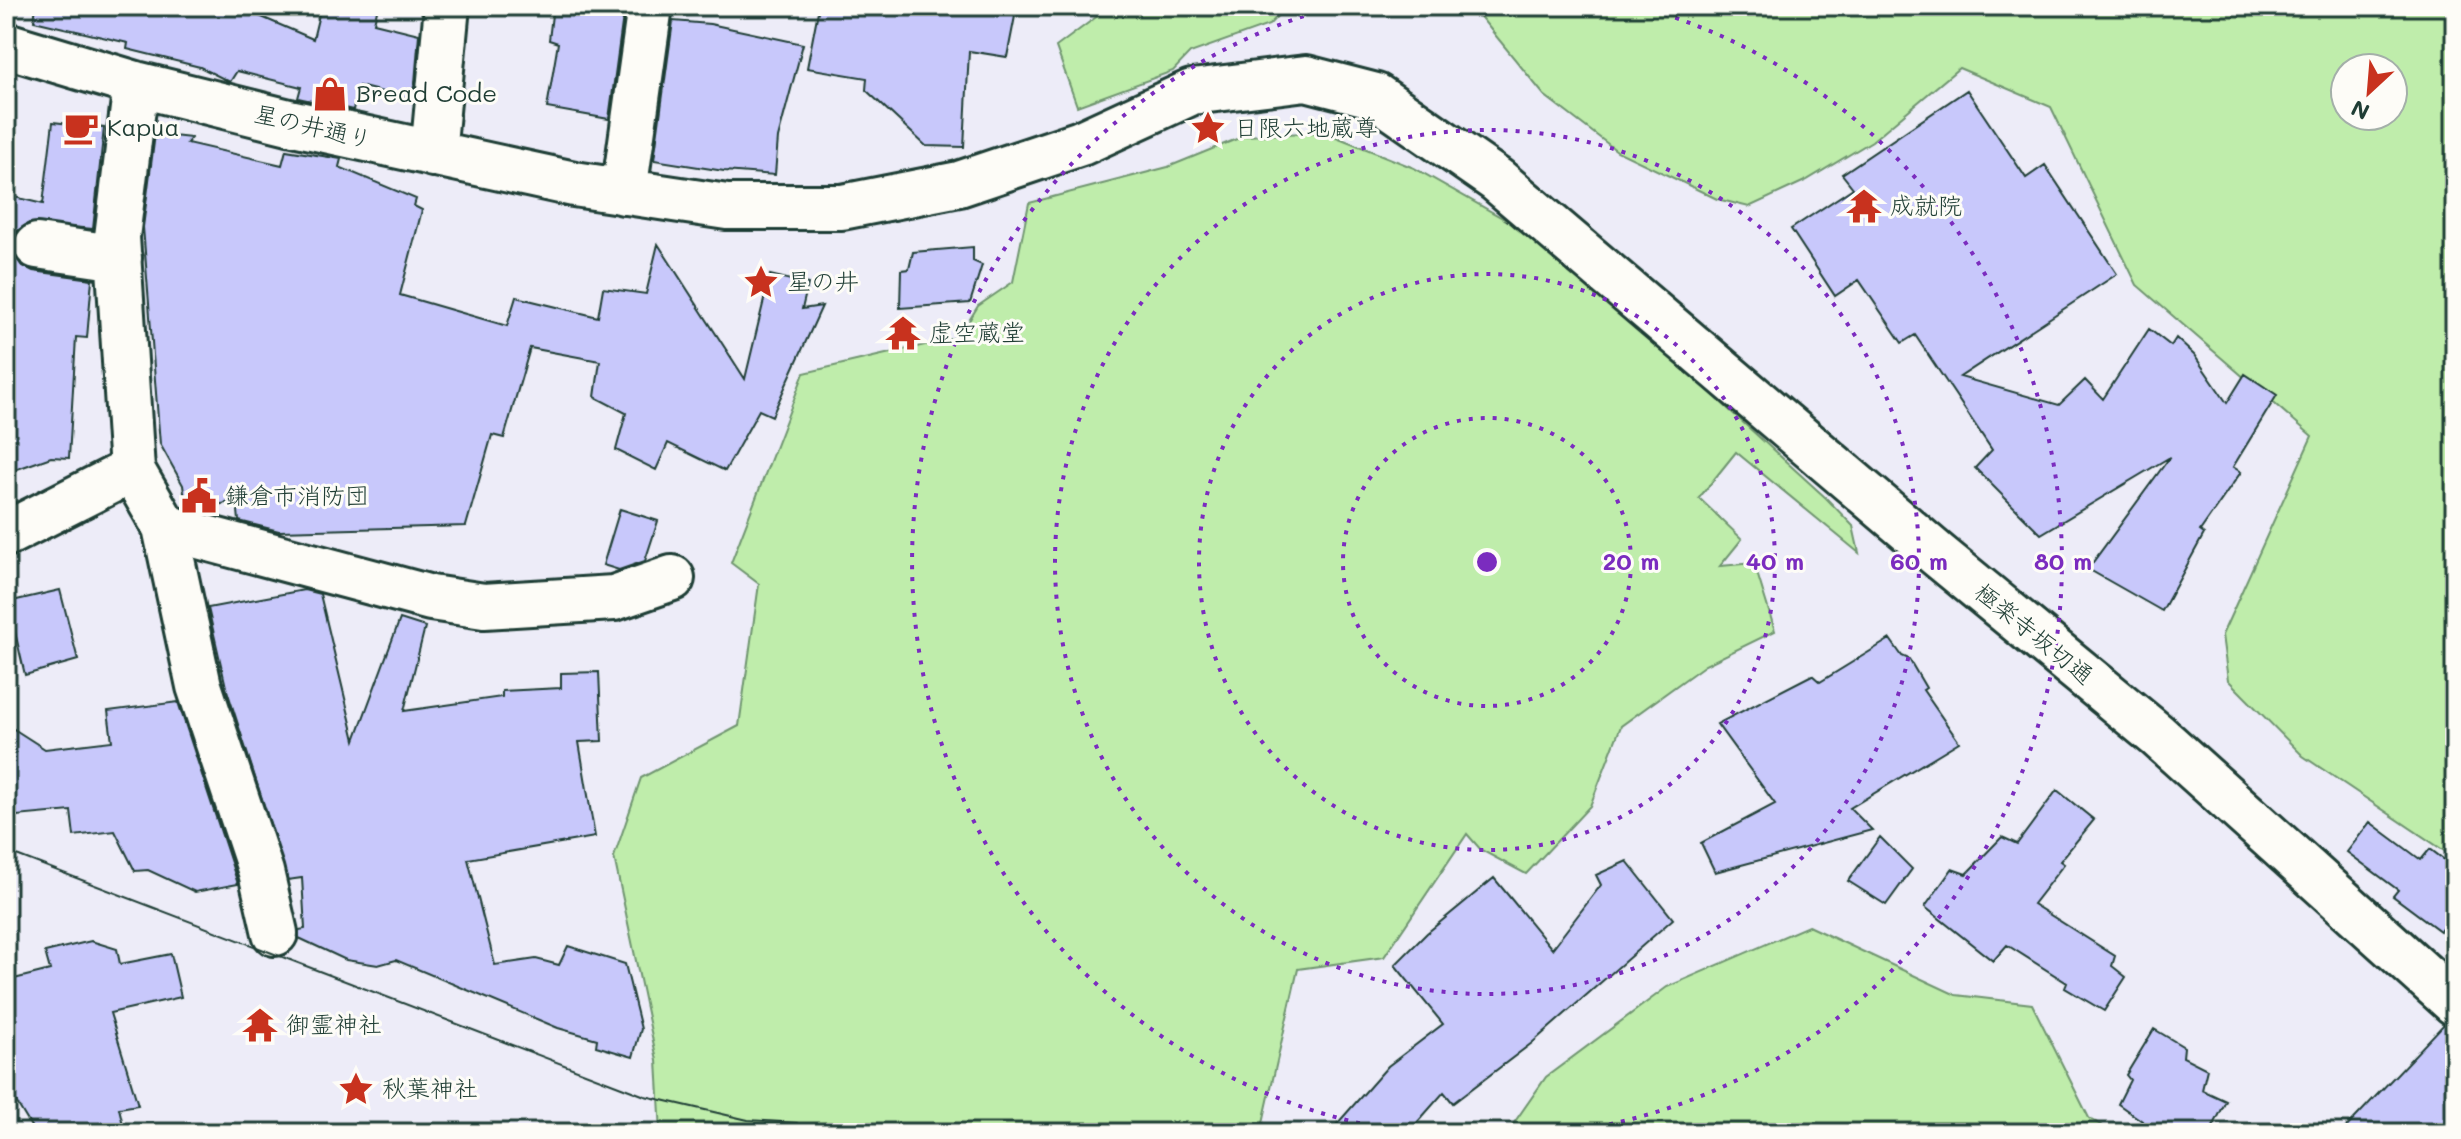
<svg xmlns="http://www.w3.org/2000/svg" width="2461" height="1139" viewBox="0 0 2461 1139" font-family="Mali,'Klee One',sans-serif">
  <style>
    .green { fill: #bfedab; stroke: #6f9570; stroke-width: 2; fill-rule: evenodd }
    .building { fill: #c8c8fb; stroke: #1f3d34; stroke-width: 2 }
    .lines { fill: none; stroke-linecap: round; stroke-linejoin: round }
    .minor-casing { stroke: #1f3d34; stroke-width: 50 }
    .minor { stroke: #fdfcf7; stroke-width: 44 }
    .tram { stroke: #1f3d34; stroke-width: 2 }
    .ring { fill: none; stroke: #7b2cbf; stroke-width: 4; stroke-dasharray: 4 8 }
    .labels { text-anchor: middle; stroke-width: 6; stroke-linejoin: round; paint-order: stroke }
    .poi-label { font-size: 24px; fill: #1f3d34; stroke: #fdfcf7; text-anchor: start }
    .street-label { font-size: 24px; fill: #1f3d34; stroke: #fdfcf7 }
    .centre { fill: #7b2cbf; stroke: #fdfcf7; stroke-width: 4 }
    .ring-label { font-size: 24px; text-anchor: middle; font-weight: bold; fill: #7b2cbf; stroke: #fdfcf7; stroke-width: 6; stroke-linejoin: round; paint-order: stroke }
  </style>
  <rect width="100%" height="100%" fill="#edecf8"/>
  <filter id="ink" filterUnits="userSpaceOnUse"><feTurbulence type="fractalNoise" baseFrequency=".0125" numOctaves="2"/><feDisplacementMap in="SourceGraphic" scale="16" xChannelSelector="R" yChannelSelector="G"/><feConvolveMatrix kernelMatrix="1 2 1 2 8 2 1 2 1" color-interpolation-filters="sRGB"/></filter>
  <g filter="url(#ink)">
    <!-- green -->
    <path class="green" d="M 1111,6 L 1287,6 L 1269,25 L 1190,53 L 1173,71 L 1077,106 L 1056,47 Z
      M 1481,6 L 2455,6 L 2455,858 L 2303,756 L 2228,680 L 2222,635 L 2312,436 L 2137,285 L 2051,107 L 1959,68 L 1872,141 L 1807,180 L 1749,207 L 1717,199 L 1617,151 L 1544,95 L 1478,14 ZM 2345,68 L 2393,68 L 2393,116 L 2345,116 Z
      M 1324,132 L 1414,168 L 1545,242 L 1826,498 L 1853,526 L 1859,553 L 1736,452 L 1699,498 L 1742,539 L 1720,566 L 1754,563 L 1775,631 L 1705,665 L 1621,726 L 1590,806 L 1526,874 L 1481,850 L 1467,834 L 1384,957 L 1298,969 L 1262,1127 L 1266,1133 L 661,1133 L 657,1060 L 614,857 L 641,778 L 739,726 L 759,584 L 731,563 L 804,373 L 959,337 L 978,306 L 1013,282 L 1029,203 L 1168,167 L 1244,136 Z
      M 1808,926 L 1956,995 L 2032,1004 L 2089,1118 L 2114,1133 L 1507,1133 L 1546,1077 L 1667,987 Z"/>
    <!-- building -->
    <path class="building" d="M 36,6 L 236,6 L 313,39 L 321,6 L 378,6 L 374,23 L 419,34 L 415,83 L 410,99 L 359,86 L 353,110 L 298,98 L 301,87 L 237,71 L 230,82 L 200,67 L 127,49 L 128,43 L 34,21 Z
      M 553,6 L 620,6 L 619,16 L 623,16 L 609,119 L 547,108 L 558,43 L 549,40 Z
      M 819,6 L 1017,6 L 1007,57 L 969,51 L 964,147 L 926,146 L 866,90 L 867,78 L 807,68 Z
      M 673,21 L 710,24 L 803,44 L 778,138 L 775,175 L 724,171 L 654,160 Z
      M 1967,90 L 2026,178 L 2045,165 L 2117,274 L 1960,377 L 2059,405 L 2085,380 L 2103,399 L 2149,329 L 2171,346 L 2176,338 L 2194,355 L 2227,403 L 2245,374 L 2277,395 L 2233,467 L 2241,472 L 2200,531 L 2204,534 L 2162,611 L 2088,569 L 2170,457 L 2041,534 L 1975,468 L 1992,450 L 1915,335 L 1902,343 L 1859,280 L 1835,296 L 1791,229 L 1853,188 L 1842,174 Z
      M 53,122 L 104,128 L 93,229 L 29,223 L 17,231 L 12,242 L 14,254 L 21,265 L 33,271 L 92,279 L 87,338 L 76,337 L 69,458 L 51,457 L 6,473 L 6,195 L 43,204 Z
      M 155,134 L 191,138 L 187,143 L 282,165 L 286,150 L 341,159 L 339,167 L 416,199 L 414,206 L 422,210 L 400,295 L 507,326 L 516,297 L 598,317 L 603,288 L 646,294 L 658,244 L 745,379 L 770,275 L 808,284 L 802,309 L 822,306 L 772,416 L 759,410 L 725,471 L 668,443 L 656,470 L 616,450 L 626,413 L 595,397 L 600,361 L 530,348 L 504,438 L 492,435 L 466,526 L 279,531 L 239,521 L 237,500 L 199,510 L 186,507 L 183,485 L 160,444 L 143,227 Z
      M 973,247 L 973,261 L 982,265 L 970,303 L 900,308 L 901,270 L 909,269 L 913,252 Z
      M 620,509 L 658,521 L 645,561 L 619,570 L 603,565 Z
      M 60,590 L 78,660 L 25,675 L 8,602 Z
      M 304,590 L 320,594 L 355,740 L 400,619 L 425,627 L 404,711 L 502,697 L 502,691 L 561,688 L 561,673 L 599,672 L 602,741 L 579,742 L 595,837 L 468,859 L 495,965 L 536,959 L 559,965 L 568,946 L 625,964 L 641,1029 L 633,1057 L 596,1046 L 597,1039 L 558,1028 L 396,960 L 378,965 L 346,960 L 299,938 L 299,930 L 305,929 L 302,878 L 288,880 L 226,687 L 208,608 Z
      M 1890,639 L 1902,656 L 1909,659 L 1926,688 L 1923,690 L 1959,742 L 1850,808 L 1872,830 L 1715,872 L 1701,843 L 1775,804 L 1717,724 L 1812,675 L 1820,682 Z
      M 178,702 L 238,884 L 195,892 L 148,870 L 135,871 L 115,831 L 74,836 L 71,811 L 6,817 L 6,724 L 45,749 L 112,741 L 108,711 Z
      M 2057,790 L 2094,820 L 2060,861 L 2064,864 L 2033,904 L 2115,956 L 2112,966 L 2126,977 L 2104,1011 L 2065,988 L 2067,983 L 2007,945 L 1993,961 L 1925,907 L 1952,869 L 1966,874 L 2002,837 L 2017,844 Z
      M 2370,822 L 2421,860 L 2430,849 L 2455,868 L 2455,912 L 2440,931 L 2393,896 L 2398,890 L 2347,852 Z
      M 1880,837 L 1912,869 L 1886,905 L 1848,881 Z
      M 1627,861 L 1673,919 L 1532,1043 L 1453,1103 L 1444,1092 L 1408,1133 L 1329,1133 L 1388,1066 L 1443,1024 L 1395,965 L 1427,933 L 1494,878 L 1552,949 L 1601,885 L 1596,875 Z
      M 91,941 L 117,949 L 120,964 L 171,954 L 181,997 L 110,1013 L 138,1105 L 119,1108 L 125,1133 L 35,1133 L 6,1085 L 6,981 L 50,970 L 45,952 Z
      M 2444,1024 L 2455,1027 L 2455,1133 L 2341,1133 Z
      M 2154,1029 L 2184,1047 L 2183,1057 L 2207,1069 L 2202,1090 L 2226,1101 L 2210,1133 L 2138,1133 L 2142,1121 L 2118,1104 L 2130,1080 L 2126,1075 Z"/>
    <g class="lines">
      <!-- minor casing -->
      <g class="minor-casing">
        <path id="minor" d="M 6,45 L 136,84 L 289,122 L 574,184 L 727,207 L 842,207 L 959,184 L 1081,143 L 1192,92 L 1306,78 L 1376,96 L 1497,180 L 1938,555 L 2157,735 L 2455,1003
          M 136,84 L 117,237 L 132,470 L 165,527 L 199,686 L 261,872 L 275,933
          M 433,154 L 447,6
          M 624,192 L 650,6
          M 37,246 L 119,258
          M 165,527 L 431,598 L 484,606 L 614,598 L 672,578
          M 6,534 L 132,470"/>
      </g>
      <!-- minor -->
      <use href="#minor" class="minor"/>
      <!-- tram -->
      <path class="tram" d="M 6,851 L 645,1096 L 748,1120 L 797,1123"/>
    </g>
  </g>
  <!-- distance rings -->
  <g class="ring">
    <circle cx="1487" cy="562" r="144"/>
    <circle cx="1487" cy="562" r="288"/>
    <circle cx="1487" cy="562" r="432"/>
    <path d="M1407 1132A576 576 0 0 1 1333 7M1641 7A576 576 0 0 1 1567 1132"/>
  </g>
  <!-- icons -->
  <defs>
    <g id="shop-bare" transform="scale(2.76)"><path d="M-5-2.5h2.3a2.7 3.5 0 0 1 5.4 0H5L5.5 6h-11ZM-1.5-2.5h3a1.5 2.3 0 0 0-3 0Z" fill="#c8321e" stroke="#fdfcf7" stroke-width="2.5" paint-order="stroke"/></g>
    <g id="cafe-bare" transform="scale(2.76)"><path d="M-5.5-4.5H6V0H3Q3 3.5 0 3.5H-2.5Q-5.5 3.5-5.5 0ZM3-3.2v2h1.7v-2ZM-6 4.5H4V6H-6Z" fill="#c8321e" stroke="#fdfcf7" stroke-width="2.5" paint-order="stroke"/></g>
    <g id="sight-bare" transform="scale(2.76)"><path d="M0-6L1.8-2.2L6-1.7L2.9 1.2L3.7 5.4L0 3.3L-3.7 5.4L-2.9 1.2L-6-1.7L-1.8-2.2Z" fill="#c8321e" stroke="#fdfcf7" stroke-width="2.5" paint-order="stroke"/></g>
    <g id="temple-bare" transform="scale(2.76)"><path d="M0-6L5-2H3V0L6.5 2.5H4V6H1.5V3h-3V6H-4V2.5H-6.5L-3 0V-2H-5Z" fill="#c8321e" stroke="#fdfcf7" stroke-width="2.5" paint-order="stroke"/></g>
    <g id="civic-bare" transform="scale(2.76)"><path d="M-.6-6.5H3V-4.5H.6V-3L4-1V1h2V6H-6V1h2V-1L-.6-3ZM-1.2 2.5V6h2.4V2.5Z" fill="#c8321e" stroke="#fdfcf7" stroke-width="2.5" paint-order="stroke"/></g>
  </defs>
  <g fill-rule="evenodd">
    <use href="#shop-bare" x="330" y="94"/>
    <use href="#cafe-bare" x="81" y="128"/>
    <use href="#sight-bare" x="1208" y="128"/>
    <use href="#temple-bare" x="1864" y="206"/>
    <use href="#sight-bare" x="761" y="282"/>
    <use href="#temple-bare" x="903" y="333"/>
    <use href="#civic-bare" x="199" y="496"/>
    <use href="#temple-bare" x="260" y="1025"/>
    <use href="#sight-bare" x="356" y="1089"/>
  </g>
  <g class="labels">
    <!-- poi labels -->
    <g class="poi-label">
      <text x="356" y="102">Bread Code</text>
      <text x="107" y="136">Kapua</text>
      <text x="1234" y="136">日限六地蔵尊</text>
      <text x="1890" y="214">成就院</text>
      <text x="787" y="290">星の井</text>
      <text x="929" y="341">虚空蔵堂</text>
      <text x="225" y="504">鎌倉市消防団</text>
      <text x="286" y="1033">御霊神社</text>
      <text x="382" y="1097">秋葉神社</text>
    </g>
    <!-- street labels -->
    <g class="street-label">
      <text transform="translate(313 127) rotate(13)" y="8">星の井通り</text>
      <text transform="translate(2034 634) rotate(39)" y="8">極楽寺坂切通</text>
    </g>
  </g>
  <circle cx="1487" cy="562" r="12" class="centre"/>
  <g class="ring-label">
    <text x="1631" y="570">20 m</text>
    <text x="1775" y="570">40 m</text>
    <text x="1919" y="570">60 m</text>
    <text x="2063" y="570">80 m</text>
  </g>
  <!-- margin -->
  <rect width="2461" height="1139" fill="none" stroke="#fdfcf7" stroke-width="32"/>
  <rect x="16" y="16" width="2429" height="1107" fill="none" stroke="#1f3d34" stroke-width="3" filter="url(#ink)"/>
  <!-- north arrow -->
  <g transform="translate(2369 92) rotate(206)"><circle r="38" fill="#fdfcf7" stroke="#a4b0a9" stroke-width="2"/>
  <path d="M0-6L14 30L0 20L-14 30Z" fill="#c8321e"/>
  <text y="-12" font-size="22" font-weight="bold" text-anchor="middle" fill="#1f3d34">N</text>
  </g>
</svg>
